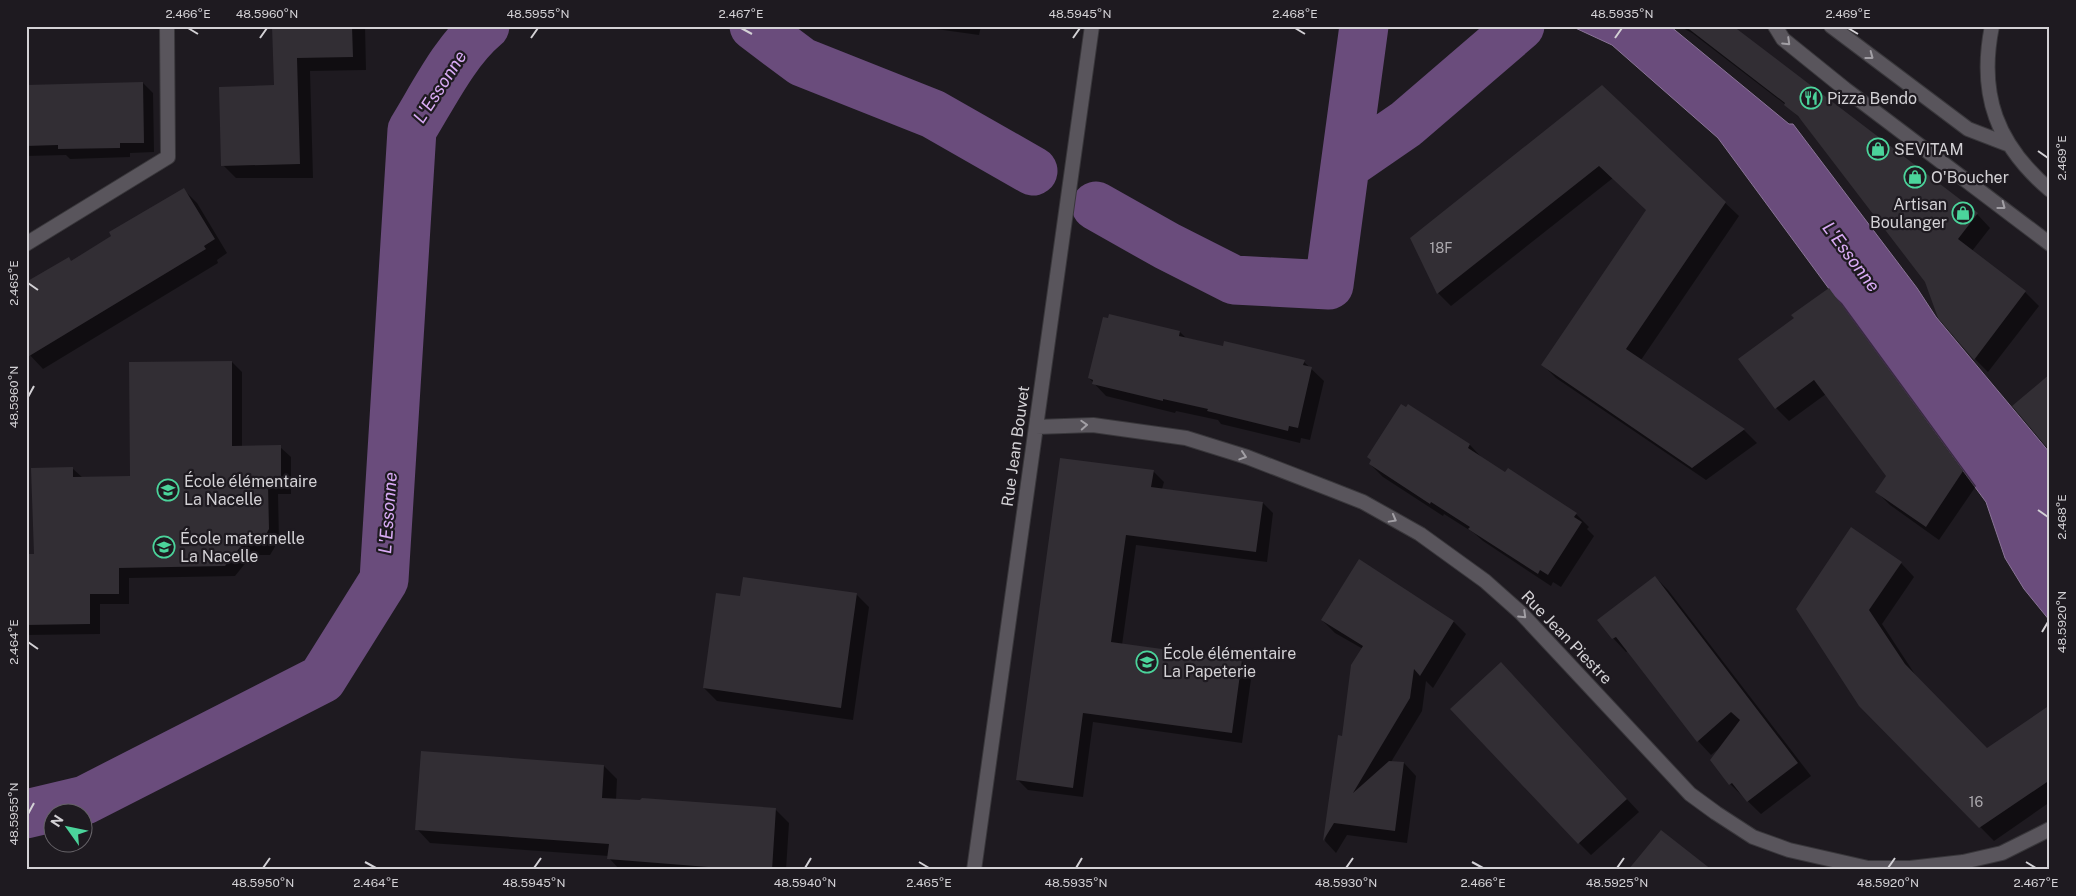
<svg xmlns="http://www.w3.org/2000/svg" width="2076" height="896" viewBox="0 0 2076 896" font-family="'Public Sans',sans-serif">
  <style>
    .water { fill: #6a4c7c; stroke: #8a7497 }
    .shadow { fill: #0007 }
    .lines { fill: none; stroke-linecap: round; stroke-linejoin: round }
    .river { stroke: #6a4c7c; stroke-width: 49 }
    .building { fill: #322e34 }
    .minor-casing { stroke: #39373b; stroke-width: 16 }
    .minor { stroke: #59555c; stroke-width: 14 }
    .oneway { stroke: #a29fa5 }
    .ticks { fill: none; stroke: #d3d1d5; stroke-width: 2 }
    .labels { text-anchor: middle; stroke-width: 4.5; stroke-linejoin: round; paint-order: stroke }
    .number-label { font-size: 14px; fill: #aba8ad }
    .poi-label { font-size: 16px; fill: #d3d1d5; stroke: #1e1a20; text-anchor: start }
    .street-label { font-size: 16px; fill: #d3d1d5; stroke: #1e1a20 }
    .water-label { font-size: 18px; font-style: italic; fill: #d9abf5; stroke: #1e1a20 }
    .neatline { fill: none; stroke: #d3d1d5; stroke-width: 2 }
    .ticks-label { font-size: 12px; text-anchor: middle; fill: #d3d1d5 }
  </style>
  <rect width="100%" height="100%" fill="#1e1a20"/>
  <!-- water -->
  <path class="water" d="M 1571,26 L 1670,26 L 1789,124 L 1793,124 L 1917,288 L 1936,317 L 2050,453 L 2050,621 L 2024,589 L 2005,558 L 1986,502 L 1718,138 L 1612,45 Z"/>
  <!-- shadow -->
  <path class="shadow" d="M 273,26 L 365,26 L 366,70 L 310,71 L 313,178 L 236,178 L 223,165 L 275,87 Z
    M 933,26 L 981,26 L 979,35 L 936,29 Z
    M 1679,26 L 1738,26 L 1735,30 L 1977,214 L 1990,228 L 1972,251 L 2025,292 L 2039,306 L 1988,372 L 1975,359 L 1926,282 L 1809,127 L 1786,105 L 1692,33 Z
    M 143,83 L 153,93 L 154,152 L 130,153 L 130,157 L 70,159 L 66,155 L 26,156 L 26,86 Z
    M 1602,87 L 1739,216 L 1641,360 L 1744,430 L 1757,443 L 1706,480 L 1556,378 L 1543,365 L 1648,211 L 1613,178 L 1451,306 L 1438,293 L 1412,238 Z
    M 184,190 L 197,203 L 227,253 L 217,260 L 218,263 L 43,369 L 26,351 L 71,262 Z
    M 1828,290 L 1842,303 L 1976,486 L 1939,540 L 1890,505 L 1877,492 L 1887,476 L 1826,394 L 1789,421 L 1776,408 L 1796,318 Z
    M 1180,332 L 1186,338 L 1224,347 L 1304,362 L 1324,381 L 1310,440 L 1301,438 L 1300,443 L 1221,424 L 1218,420 L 1176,411 L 1175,413 L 1106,396 L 1089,378 Z
    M 232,362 L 242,372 L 242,447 L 280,447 L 291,457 L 291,494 L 278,494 L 279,540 L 270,555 L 252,555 L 235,576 L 129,578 L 129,604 L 100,604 L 100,634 L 26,635 L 26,555 L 35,555 L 72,468 L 83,478 L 132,477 Z
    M 1409,405 L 1470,445 L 1482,458 L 1506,474 L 1508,470 L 1576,514 L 1589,527 L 1587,529 L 1594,536 L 1561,587 L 1553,582 L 1551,586 L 1483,541 L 1474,533 L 1444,514 L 1443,516 L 1383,477 L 1370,464 Z
    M 1153,471 L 1164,482 L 1162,489 L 1263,503 L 1273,513 L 1267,562 L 1136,545 L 1122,645 L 1241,661 L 1252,672 L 1242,743 L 1093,722 L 1083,797 L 1028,790 L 1018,780 Z
    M 1359,561 L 1454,622 L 1466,634 L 1433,688 L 1426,681 L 1422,711 L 1391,762 L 1404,763 L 1416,776 L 1407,843 L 1347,835 L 1336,853 L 1325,841 L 1339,737 L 1343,737 L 1363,649 L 1335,633 L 1322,620 Z
    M 1901,563 L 1914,577 L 1882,624 L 1918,679 L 1987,750 L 2044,711 L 2050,704 L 2050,802 L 1994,841 L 1860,705 L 1797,609 Z
    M 1655,577 L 1668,590 L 1811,776 L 1761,814 L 1730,784 L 1721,747 L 1711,755 L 1698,741 L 1628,651 L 1626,652 L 1613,638 Z
    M 856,594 L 869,607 L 853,720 L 717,701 L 704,688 L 741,597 Z
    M 1513,676 L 1639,812 L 1591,855 L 1579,843 Z
    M 604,766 L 617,779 L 616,800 L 775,809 L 789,823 L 786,870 L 620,870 L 609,858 L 609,856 L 430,843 L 417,829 Z"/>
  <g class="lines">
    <!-- river -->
    <path class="river" d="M 754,26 L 802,62 L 933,114 L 1033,171
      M 1345,166 L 1364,26
      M 1096,206 L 1167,246 L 1234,280 L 1329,285 L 1345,166 L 1406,124 L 1520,26
      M 26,814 L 85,800 L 322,679 L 384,580 L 412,130 C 433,96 455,51 485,26"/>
  </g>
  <!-- building -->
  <path class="building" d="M 272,26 L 352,26 L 353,57 L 297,58 L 300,164 L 221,166 L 219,87 L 274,85 Z
    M 1685,26 L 1733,26 L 1978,213 L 1958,239 L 2026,291 L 1974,360 L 1938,318 L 1925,282 L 1798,116 L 1784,105 L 1785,103 Z
    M 143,82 L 144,143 L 120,143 L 120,148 L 58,149 L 58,145 L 26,146 L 26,85 Z
    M 1602,85 L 1726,202 L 1626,349 L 1745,429 L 1692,468 L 1541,365 L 1646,210 L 1599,166 L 1437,294 L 1410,238 Z
    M 184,188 L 215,239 L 204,246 L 206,249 L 26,358 L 26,282 L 69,257 L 71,261 L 111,236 L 109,232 Z
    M 1829,288 L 1963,471 L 1926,527 L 1875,492 L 1886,476 L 1814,380 L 1775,409 L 1738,359 L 1794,318 L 1791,315 Z
    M 1109,314 L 1180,331 L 1179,336 L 1223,346 L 1224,341 L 1305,360 L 1303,365 L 1312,367 L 1298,428 L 1289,426 L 1288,431 L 1207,411 L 1208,409 L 1163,399 L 1163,401 L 1092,384 L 1093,380 L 1088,378 L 1103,317 L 1108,318 Z
    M 232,361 L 232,446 L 281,445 L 281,484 L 268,484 L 269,529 L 260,545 L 242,545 L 225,566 L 119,568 L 119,594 L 90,594 L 90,624 L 26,625 L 26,554 L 34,554 L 31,468 L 73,467 L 73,477 L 130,476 L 129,362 Z
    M 2050,374 L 2050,451 L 2012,406 Z
    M 1401,404 L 1406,407 L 1408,404 L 1470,444 L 1468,448 L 1505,472 L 1508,468 L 1577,513 L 1574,517 L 1582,522 L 1548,575 L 1540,570 L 1538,574 L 1468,529 L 1470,527 L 1431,502 L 1430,504 L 1369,464 L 1371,460 L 1367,457 Z
    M 1060,458 L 1154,470 L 1151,487 L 1263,502 L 1256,552 L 1126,535 L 1111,642 L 1242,660 L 1232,733 L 1083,713 L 1073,788 L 1016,780 Z
    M 1851,527 L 1902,562 L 1869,610 L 1905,664 L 1987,748 L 2050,705 L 2050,780 L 1979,828 L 1859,706 L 1796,609 Z
    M 1359,559 L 1454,621 L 1420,676 L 1414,669 L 1410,698 L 1353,793 L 1389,761 L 1404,762 L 1395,831 L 1334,823 L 1323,841 L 1338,735 L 1342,736 L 1351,665 L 1363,646 L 1321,620 Z
    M 1655,576 L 1798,763 L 1747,802 L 1732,783 L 1729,785 L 1710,760 L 1740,720 L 1731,712 L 1697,742 L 1616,637 L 1612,639 L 1597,620 Z
    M 743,577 L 857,593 L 841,708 L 703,688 L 716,593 L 740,596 Z
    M 1501,662 L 1627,799 L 1578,844 L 1450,709 Z
    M 421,751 L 604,765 L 602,798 L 640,800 L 642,798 L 776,808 L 772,870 L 746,870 L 607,859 L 609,844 L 415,830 Z
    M 1661,830 L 1712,870 L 1628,870 Z"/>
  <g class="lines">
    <!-- minor casing -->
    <g class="minor-casing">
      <path id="minor" d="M 1775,26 L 1783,39 L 1845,89 L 2050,244
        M 1831,26 L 1968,129 L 2007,144
        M 1992,26 C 1978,95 1997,145 2050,190
        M 26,244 L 168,157 L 167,26
        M 1036,427 L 1093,425 L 1186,438 L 1247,457 L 1330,489 L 1363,502 L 1420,534 L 1485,581 L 1521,613 L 1690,794 L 1716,813 L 1753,837 L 1789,850 L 1868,868 L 1910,868 L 1963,862 L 2002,853 L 2050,829
        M 974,870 L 1092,26"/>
    </g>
    <!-- minor -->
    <use href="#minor" class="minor"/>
  </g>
  <!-- one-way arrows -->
  <defs><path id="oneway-chevron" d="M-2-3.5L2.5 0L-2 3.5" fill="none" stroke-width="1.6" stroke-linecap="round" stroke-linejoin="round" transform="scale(1.25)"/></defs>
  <g class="oneway">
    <use href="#oneway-chevron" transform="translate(1787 42) rotate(44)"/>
    <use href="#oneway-chevron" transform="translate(1870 56) rotate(37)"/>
    <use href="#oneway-chevron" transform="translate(2002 206) rotate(37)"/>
    <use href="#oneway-chevron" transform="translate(1084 425) rotate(-3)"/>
    <use href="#oneway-chevron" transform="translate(1243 456) rotate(18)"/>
    <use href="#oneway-chevron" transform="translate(1393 519) rotate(29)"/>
    <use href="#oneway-chevron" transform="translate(1523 615) rotate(44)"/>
  </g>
  <!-- ticks -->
  <path class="ticks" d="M 188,28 L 198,34M 741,28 L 752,34M 1295,28 L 1305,34M 1848,28 L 1858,34M 260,38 L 267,28M 531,38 L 538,28M 1073,38 L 1080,28M 1615,38 L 1622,28M 2038,151 L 2048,158M 28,283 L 38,290M 28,397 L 34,386M 2038,510 L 2048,517M 2042,632 L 2048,622M 28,642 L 38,649M 28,814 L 34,803M 365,862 L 376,868M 919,862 L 929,868M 1472,862 L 1483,868M 2026,862 L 2036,868M 263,868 L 270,858M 534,868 L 541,858M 805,868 L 811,858M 1076,868 L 1082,858M 1346,868 L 1353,858M 1617,868 L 1624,858M 1888,868 L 1895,858"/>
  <!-- icons -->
  <defs>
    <g id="restaurant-ring" transform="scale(1.125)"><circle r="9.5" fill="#1e1a20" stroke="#4bd49b" stroke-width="1.5"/><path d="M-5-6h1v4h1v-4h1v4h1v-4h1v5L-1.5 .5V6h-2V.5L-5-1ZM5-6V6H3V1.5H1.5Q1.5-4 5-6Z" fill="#4bd49b"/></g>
    <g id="shop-ring" transform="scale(1.125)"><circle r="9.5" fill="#1e1a20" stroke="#4bd49b" stroke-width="1.5"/><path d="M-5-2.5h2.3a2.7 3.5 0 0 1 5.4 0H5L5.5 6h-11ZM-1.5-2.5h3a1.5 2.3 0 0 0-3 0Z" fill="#4bd49b"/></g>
    <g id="school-ring" transform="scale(1.125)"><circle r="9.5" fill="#1e1a20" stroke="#4bd49b" stroke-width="1.5"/><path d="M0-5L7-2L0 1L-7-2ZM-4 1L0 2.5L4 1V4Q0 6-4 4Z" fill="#4bd49b"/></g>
  </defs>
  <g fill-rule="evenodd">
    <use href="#restaurant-ring" x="1811" y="98"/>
    <use href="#shop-ring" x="1878" y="149"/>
    <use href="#shop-ring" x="1915" y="177"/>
    <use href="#shop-ring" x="1963" y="213"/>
    <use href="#school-ring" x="168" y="490"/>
    <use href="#school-ring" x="164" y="547"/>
    <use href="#school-ring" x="1147" y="662"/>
  </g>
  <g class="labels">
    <!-- number labels -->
    <g class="number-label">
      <text x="1441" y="253">18F</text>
      <text x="1976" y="807">16</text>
    </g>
    <!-- poi labels -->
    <g class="poi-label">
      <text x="1827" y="104">Pizza Bendo</text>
      <text x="1894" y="155">SEVITAM</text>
      <text x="1931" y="183">O'Boucher</text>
      <text x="1947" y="210" text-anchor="end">Artisan<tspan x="1947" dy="18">Boulanger</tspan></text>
      <text x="184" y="487">École élémentaire<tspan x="184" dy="18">La Nacelle</tspan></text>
      <text x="180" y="544">École maternelle<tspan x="180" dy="18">La Nacelle</tspan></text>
      <text x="1163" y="659">École élémentaire<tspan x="1163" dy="18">La Papeterie</tspan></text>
    </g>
    <!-- street labels -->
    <g class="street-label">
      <text transform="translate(1015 446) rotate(-82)" y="6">Rue Jean Bouvet</text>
      <text transform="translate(1567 637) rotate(46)" y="6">Rue Jean Piestre</text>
    </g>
    <!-- water labels -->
    <g class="water-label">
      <text transform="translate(440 87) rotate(-57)" y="6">L'Essonne</text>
      <text transform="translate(1851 257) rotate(53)" y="6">L'Essonne</text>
      <text transform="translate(388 513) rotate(-86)" y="6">L'Essonne</text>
    </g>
  </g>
  <!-- border -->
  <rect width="2076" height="896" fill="none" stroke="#1e1a20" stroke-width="55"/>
  <!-- north arrow -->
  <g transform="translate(68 828) rotate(303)"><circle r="24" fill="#1e1a20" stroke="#666368"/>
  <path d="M0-4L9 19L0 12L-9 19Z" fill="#4bd49b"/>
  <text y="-8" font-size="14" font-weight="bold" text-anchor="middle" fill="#d3d1d5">N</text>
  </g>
  <rect x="28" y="28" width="2020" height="840" class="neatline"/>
  <g class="ticks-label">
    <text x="188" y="18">2.466°E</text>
    <text x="267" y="18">48.5960°N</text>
    <text x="538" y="18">48.5955°N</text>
    <text x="741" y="18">2.467°E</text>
    <text x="1080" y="18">48.5945°N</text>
    <text x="1295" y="18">2.468°E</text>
    <text x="1622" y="18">48.5935°N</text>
    <text x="1848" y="18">2.469°E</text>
    <text transform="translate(2062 158) rotate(-90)" y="4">2.469°E</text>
    <text transform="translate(14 283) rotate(-90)" y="4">2.465°E</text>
    <text transform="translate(14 397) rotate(-90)" y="4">48.5960°N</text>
    <text transform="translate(2062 517) rotate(-90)" y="4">2.468°E</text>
    <text transform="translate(2062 622) rotate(-90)" y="4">48.5920°N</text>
    <text transform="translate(14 642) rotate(-90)" y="4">2.464°E</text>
    <text transform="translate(14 814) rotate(-90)" y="4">48.5955°N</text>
    <text x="263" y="887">48.5950°N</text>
    <text x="376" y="887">2.464°E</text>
    <text x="534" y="887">48.5945°N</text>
    <text x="805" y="887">48.5940°N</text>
    <text x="929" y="887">2.465°E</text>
    <text x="1076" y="887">48.5935°N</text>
    <text x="1346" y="887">48.5930°N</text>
    <text x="1483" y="887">2.466°E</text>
    <text x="1617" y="887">48.5925°N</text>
    <text x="1888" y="887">48.5920°N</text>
    <text x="2036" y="887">2.467°E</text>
  </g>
</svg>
